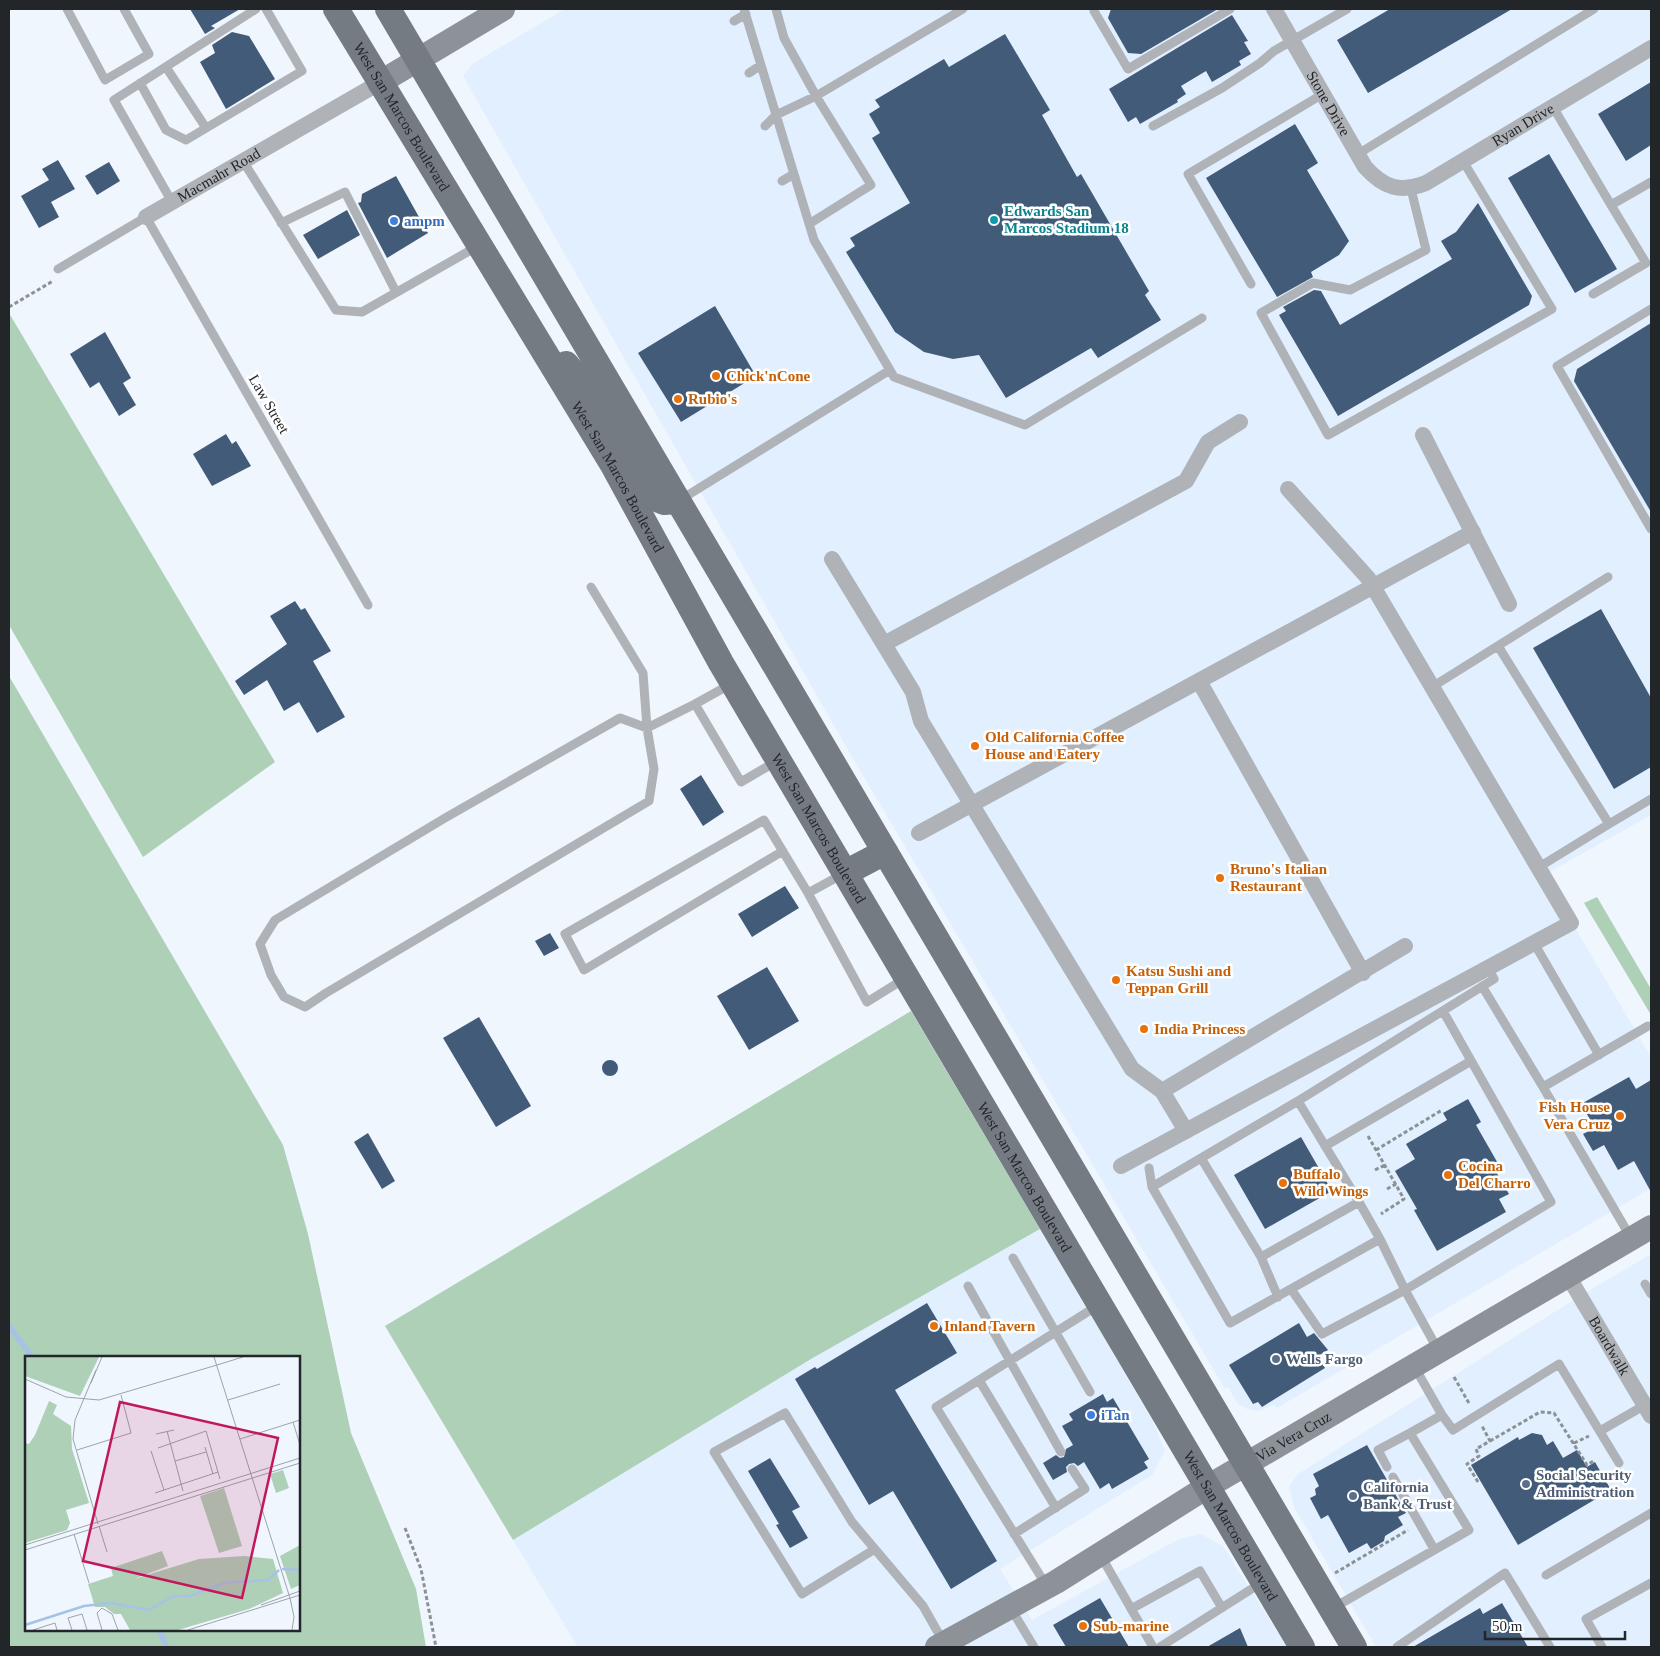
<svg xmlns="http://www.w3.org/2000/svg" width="1660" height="1656" viewBox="0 0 1660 1656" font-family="'Times New Roman',serif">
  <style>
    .built { fill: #e1efff }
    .green { fill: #add0b7; fill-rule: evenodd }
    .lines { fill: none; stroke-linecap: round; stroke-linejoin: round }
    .stream { stroke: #a6c2e4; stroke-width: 5.5 }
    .building { fill: #425b78 }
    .path { stroke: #8c9196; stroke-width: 3; stroke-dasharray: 4 2.5; stroke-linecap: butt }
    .service { stroke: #afb2b7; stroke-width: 9 }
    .minor { stroke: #afb2b7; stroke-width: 16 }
    .secondary { stroke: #8d9298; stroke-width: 24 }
    .primary { stroke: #757b82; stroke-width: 26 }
    .culture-dot { fill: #0f9aa8; stroke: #fff; stroke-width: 2 }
    .shop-dot { fill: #3f7fe0; stroke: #fff; stroke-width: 2 }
    .food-dot { fill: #e8710a; stroke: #fff; stroke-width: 2 }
    .service-dot { fill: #5c6f8a; stroke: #fff; stroke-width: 2 }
    .labels { text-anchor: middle; stroke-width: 5; stroke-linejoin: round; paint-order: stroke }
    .street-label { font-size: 15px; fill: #232629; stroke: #fff }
    .culture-label { font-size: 15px; font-weight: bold; fill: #0d838f; stroke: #fff; text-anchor: start }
    .shop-label { font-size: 15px; font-weight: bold; fill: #366cbe; stroke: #fff; text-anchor: start }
    .food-label { font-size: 15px; font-weight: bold; fill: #c56008; stroke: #fff; text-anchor: start }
    .service-label { font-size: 15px; font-weight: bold; fill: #4e5e75; stroke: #fff; text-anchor: start }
    .inset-river { fill: none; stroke: #a6c2e4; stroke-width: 2.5 }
    .inset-road { fill: none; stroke: #9da3a9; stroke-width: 1 }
    .view { fill: #c2185b; fill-opacity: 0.15; stroke: #c2185b; stroke-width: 2.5 }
    .inset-edge { fill: none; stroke: #232629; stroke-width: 2.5 }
  </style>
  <rect width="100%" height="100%" fill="#eff6fe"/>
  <!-- built -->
  <path class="built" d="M 565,9 L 1651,9 L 1651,815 L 1544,875 L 1651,1057 L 1651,1188 L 1277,1408 L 1274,1405 L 1259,1411 L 1247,1409 L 1238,1404 L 1228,1387 L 1225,1389 L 848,750 L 463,76 L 472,64 Z
    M 1040,1229 L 1152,1420 L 1165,1450 L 1152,1475 L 1000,1569 L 1032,1620 L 1179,1539 L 1201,1534 L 1223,1546 L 1287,1647 L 578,1647 L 513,1540 L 811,1359 Z
    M 1651,1254 L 1651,1647 L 1376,1647 L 1294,1507 L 1289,1486 L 1298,1474 L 1580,1296 Z"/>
  <!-- green -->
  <path class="green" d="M 9,313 L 275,762 L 143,857 L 9,625 Z
    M 9,676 L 283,1145 L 308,1234 L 351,1433 L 416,1589 L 426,1647 L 9,1647 ZM 26,1357 L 299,1357 L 299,1630 L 26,1630 Z
    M 1597,897 L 1651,989 L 1651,1015 L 1584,903 Z
    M 911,1011 L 1040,1229 L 811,1359 L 513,1540 L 385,1326 Z"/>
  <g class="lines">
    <!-- stream -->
    <path class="stream" d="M 9,1326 L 32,1357
      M 160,1630 L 166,1647"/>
  </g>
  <!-- building -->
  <path class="building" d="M 190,9 L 240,9 L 211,26 L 215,28 L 205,34 Z
    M 1111,9 L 1218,9 L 1141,54 L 1128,53 L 1108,18 Z
    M 1390,9 L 1512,9 L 1368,93 L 1337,40 Z
    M 1232,15 L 1248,41 L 1244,42 L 1251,54 L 1239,61 L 1241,65 L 1212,82 L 1206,71 L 1181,86 L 1186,94 L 1177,100 L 1178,102 L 1140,124 L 1136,117 L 1128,122 L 1109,89 Z
    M 232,32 L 249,36 L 275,79 L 226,109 L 200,62 L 215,53 L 212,45 Z
    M 1005,34 L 1050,110 L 1042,115 L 1077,177 L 1081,174 L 1149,291 L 1145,295 L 1161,320 L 1098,358 L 1091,348 L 1006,398 L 979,355 L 953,359 L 924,352 L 895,332 L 846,252 L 855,246 L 850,238 L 910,203 L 872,138 L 880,133 L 869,114 L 880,107 L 875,100 L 944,59 L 949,67 Z
    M 1651,82 L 1651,145 L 1626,161 L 1598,114 Z
    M 1295,124 L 1318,163 L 1307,170 L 1349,241 L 1339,255 L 1311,272 L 1313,277 L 1277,297 L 1206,178 Z
    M 1549,154 L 1617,269 L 1575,293 L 1508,178 Z
    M 58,160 L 75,189 L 51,202 L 59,217 L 39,228 L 21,196 L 49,180 L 42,169 Z
    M 109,162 L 120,181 L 97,195 L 85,176 Z
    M 396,176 L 428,233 L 387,258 L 358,203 L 361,202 L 362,194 Z
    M 1478,203 L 1532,296 L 1529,305 L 1338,416 L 1279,315 L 1286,311 L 1283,307 L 1314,290 L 1321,291 L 1340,325 L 1452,259 L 1441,241 L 1456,232 Z
    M 347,210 L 360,235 L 318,259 L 303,235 Z
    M 715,306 L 756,376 L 681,422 L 638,353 Z
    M 1651,323 L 1651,512 L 1574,381 L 1577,369 Z
    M 105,332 L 131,378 L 123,383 L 136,405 L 119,416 L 99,382 L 90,388 L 70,354 Z
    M 226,434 L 232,444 L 236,441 L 251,466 L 212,486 L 193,454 Z
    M 295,601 L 301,610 L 305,608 L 331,651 L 313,661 L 345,717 L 317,733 L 299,702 L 284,711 L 267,680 L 244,695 L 235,681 L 287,644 L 270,616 Z
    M 1601,609 L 1651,698 L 1651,767 L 1614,789 L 1533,648 Z
    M 701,775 L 724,812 L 703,826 L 680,789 Z
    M 785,886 L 799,908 L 752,937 L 738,914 Z
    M 550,933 L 559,948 L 544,956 L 535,941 Z
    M 767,967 L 799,1021 L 749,1050 L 717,996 Z
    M 479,1017 L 531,1106 L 496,1127 L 443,1038 Z
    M602 1068a8 8 0 1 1 16 0a8 8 0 1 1-16 0Z
    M 1629,1077 L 1636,1089 L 1651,1080 L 1651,1192 L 1634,1161 L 1618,1170 L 1604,1145 L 1593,1151 L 1583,1134 L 1595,1128 L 1581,1104 Z
    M 1468,1099 L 1481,1122 L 1476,1125 L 1500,1167 L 1495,1170 L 1509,1194 L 1499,1199 L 1506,1212 L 1437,1251 L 1414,1210 L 1417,1209 L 1395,1171 L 1415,1159 L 1406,1144 L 1447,1120 L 1443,1113 Z
    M 368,1133 L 395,1181 L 382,1189 L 354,1142 Z
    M 1301,1137 L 1332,1191 L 1265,1229 L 1234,1175 Z
    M 927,1303 L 957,1353 L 895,1390 L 997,1561 L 951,1589 L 893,1491 L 869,1505 L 795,1379 L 815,1367 L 817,1369 Z
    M 1299,1323 L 1307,1337 L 1314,1333 L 1328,1350 L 1318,1356 L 1325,1368 L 1262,1407 L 1258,1402 L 1253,1404 L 1229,1365 Z
    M 1103,1394 L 1107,1402 L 1113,1398 L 1149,1459 L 1144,1462 L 1148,1468 L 1112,1489 L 1109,1483 L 1100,1489 L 1084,1462 L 1078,1466 L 1074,1463 L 1069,1464 L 1066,1467 L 1067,1472 L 1053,1480 L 1043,1463 L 1056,1455 L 1060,1458 L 1064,1457 L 1066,1449 L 1073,1445 L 1062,1426 L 1073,1420 L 1069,1414 Z
    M 1532,1433 L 1542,1435 L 1547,1445 L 1553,1441 L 1563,1458 L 1577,1450 L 1587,1467 L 1595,1462 L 1611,1490 L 1518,1545 L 1471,1465 L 1518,1437 L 1519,1440 Z
    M 1367,1445 L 1406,1513 L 1398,1517 L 1403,1525 L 1385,1536 L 1384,1541 L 1371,1549 L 1367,1543 L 1349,1553 L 1328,1515 L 1321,1519 L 1310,1498 L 1316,1495 L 1315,1489 L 1319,1486 L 1313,1474 Z
    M 770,1458 L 800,1507 L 792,1511 L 808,1538 L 790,1548 L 776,1525 L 779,1524 L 748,1471 Z
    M 1100,1598 L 1129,1647 L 1066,1647 L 1053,1625 Z
    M 1502,1603 L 1528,1647 L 1413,1647 L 1480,1608 L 1483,1614 Z
    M 1240,1628 L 1248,1647 L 1207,1647 Z"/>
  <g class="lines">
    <!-- path -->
    <path class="path" d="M 9,307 L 53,281
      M 1368,1136 L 1404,1199 L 1381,1214
      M 1376,1150 L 1442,1110
      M 1375,1170 L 1385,1165
      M 1387,1189 L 1396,1184
      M 1454,1377 L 1470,1405
      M 1490,1441 L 1540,1412 L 1554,1413 L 1587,1465 L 1595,1460
      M 1574,1443 L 1589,1436
      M 1478,1482 L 1467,1464 L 1479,1456 L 1476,1449 L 1490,1441 L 1482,1426
      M 405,1528 L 421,1569 L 436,1647
      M 1335,1573 L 1408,1530"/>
    <!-- service -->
    <path class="service" d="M 67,9 L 105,80 L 149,54 L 124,9
      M 744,9 L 814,240 L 894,377 L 1025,425 L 1202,318
      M 776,9 L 784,38 L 816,96 L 963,9
      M 1094,11 L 1128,69 L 1230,9
      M 734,21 L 746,14
      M 166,67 L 206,128
      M 749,73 L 761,65
      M 140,83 L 166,130 L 186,140 L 302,71 L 266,9
      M 1553,107 L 1611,205 L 1651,182
      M 765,126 L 776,115 L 816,96 L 871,185 L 809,224
      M 1153,126 L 1222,88 L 1260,63 L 1274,51 L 1347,9
      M 1358,154 L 1594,9
      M 243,161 L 336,310 L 362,312 L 478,246
      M 782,181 L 794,174
      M 1411,189 L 1426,250 L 1350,290 L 1313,283 L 1261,313 L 1328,435 L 1552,309 L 1463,161
      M 172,202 L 114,100 L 256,9
      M 281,223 L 345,192 L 396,292
      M 58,269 L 146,217 L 368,605
      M 1251,284 L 1188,174 L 1323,94
      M 1593,294 L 1646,263 L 1611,205
      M 1651,309 L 1557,366 L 1651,529
      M 680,500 L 890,370
      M 591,587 L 643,673 L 647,728 L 654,769 L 649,801 L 326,993 L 305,1007 L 284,997 L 271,975 L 260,944 L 275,920 L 445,818 L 620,718 L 647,728 L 695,704
      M 1498,646 L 1609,824 L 1539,867
      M 731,684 L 695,704 L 741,782 L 777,761
      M 1432,687 L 1608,577
      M 1609,824 L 1651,799
      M 783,851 L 584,970 L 565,934 L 764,820 L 808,893 L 867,1002 L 904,979
      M 808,893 L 843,874
      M 1534,943 L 1599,1055
      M 1482,986 L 1543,1087 L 1648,1026
      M 1543,1087 L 1631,1238
      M 1298,1101 L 1359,1202
      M 1325,1146 L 1471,1061
      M 1201,1158 L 1261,1257 L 1278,1297
      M 1149,1168 L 1152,1187 L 1298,1101 L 1494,979 L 1488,968
      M 1152,1187 L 1230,1323 L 1380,1239 L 1405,1290 L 1438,1350
      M 1261,1257 L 1359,1202 L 1380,1239
      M 1013,1258 L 1090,1392
      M 1645,1284 L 1651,1294
      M 968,1286 L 1061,1452
      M 1291,1289 L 1322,1334 L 1405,1290 L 1551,1202 L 1443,1011
      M 979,1380 L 1056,1508
      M 1442,1415 L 1453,1430 L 1559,1364 L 1619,1463
      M 1600,1431 L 1645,1405
      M 1387,1467 L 1378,1450 L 1410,1433
      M 1393,1477 L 1434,1549
      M 1014,1534 L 1085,1489 L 1072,1469
      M 875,1549 L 802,1594 L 714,1452 L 785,1413 L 852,1522 L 923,1606 L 944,1643
      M 1101,1556 L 1153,1647
      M 1546,1575 L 1651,1513
      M 1046,1585 L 936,1407 L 1097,1306
      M 1010,1607 L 1034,1647
      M 1333,1608 L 1469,1530 L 1410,1433 L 1442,1415 L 1414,1366
      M 1131,1609 L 1200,1571 L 1222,1608
      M 1160,1647 L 1261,1583
      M 1397,1647 L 1505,1573 L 1550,1647
      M 1602,1647 L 1586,1619 L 1651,1583"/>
    <!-- minor -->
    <g class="minor">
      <path id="s1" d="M 1274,9 L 1365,167 C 1384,188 1400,193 1426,183 L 1651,48"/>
      <path id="s2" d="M 146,217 L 379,83"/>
      <path d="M 1423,435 L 1509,604"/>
      <path d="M 832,559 L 913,692 L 921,721 L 1132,1069 L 1162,1091 L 1186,1131"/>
      <path d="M 884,644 L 1186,481 L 1208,442 L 1240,422"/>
      <path d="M 1199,681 L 1363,973"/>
      <path d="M 919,833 L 1473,532"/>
      <path d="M 1162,1091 L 1405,946"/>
      <path d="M 1121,1166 L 1571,923 L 1368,578 L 1288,489"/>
      <path id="s3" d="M 1568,1276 L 1651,1416"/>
    </g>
    <!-- secondary -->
    <g class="secondary">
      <path d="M 379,83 L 503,9"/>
      <path id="s4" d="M 937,1647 L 1056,1582 L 1207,1487 L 1651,1227"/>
    </g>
    <!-- primary -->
    <g class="primary">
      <path id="s5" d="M 336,9 L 613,465 L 721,663 L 1302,1647"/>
      <path d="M 388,9 L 1354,1647"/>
      <path d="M 566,364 L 591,393 L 640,479 L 654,498 L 664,502 L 678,501"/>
      <path d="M 845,873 L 885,852"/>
    </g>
  </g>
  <!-- markers -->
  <circle class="culture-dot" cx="994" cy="220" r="5"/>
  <g class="shop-dot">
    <circle cx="394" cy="221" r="5"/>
    <circle cx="1091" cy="1415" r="5"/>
  </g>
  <g class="food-dot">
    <circle cx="716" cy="376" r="5"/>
    <circle cx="678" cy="399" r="5"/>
    <circle cx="975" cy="746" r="5"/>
    <circle cx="1220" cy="878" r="5"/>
    <circle cx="1116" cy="980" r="5"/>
    <circle cx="1144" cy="1029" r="5"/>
    <circle cx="1620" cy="1116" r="5"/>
    <circle cx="1448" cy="1175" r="5"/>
    <circle cx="1283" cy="1183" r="5"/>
    <circle cx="934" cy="1326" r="5"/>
    <circle cx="1083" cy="1626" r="5"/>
  </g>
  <g class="service-dot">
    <circle cx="1276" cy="1359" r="5"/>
    <circle cx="1526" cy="1484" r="5"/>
    <circle cx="1353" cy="1496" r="5"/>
  </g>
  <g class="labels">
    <!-- street labels -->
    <g class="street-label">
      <text dy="5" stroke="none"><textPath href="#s1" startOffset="109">Stone Drive</textPath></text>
      <text dy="5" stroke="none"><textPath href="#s5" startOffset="126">West San Marcos Boulevard</textPath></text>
      <text dy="5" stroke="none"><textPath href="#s1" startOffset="364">Ryan Drive</textPath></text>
      <text dy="5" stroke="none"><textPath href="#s2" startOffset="84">Macmahr Road</textPath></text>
      <text transform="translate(269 404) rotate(60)" y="5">Law Street</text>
      <text dy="5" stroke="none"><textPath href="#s5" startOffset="546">West San Marcos Boulevard</textPath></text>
      <text dy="5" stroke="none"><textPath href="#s5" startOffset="951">West San Marcos Boulevard</textPath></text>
      <text dy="5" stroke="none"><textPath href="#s5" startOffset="1356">West San Marcos Boulevard</textPath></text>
      <text dy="5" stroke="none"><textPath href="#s3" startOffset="81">Boardwalk</textPath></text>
      <text dy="5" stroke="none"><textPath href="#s4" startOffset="414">Via Vera Cruz</textPath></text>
      <text dy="5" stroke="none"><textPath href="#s5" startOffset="1761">West San Marcos Boulevard</textPath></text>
    </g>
    <!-- culture labels -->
    <g class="culture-label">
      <text x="1004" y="216">Edwards San<tspan x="1004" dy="17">Marcos Stadium 18</tspan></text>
    </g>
    <!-- shop labels -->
    <g class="shop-label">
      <text x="404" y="226">ampm</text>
      <text x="1101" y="1420">iTan</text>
    </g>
    <!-- food labels -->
    <g class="food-label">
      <text x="726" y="381">Chick'nCone</text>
      <text x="688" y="404">Rubio's</text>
      <text x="985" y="742">Old California Coffee<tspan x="985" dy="17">House and Eatery</tspan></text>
      <text x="1230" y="874">Bruno's Italian<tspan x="1230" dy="17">Restaurant</tspan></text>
      <text x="1126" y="976">Katsu Sushi and<tspan x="1126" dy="17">Teppan Grill</tspan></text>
      <text x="1154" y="1034">India Princess</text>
      <text x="1610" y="1112" text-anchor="end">Fish House<tspan x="1610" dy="17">Vera Cruz</tspan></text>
      <text x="1458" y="1171">Cocina<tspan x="1458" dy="17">Del Charro</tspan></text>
      <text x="1293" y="1179">Buffalo<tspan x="1293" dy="17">Wild Wings</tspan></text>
      <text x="944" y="1331">Inland Tavern</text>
      <text x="1093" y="1631">Sub-marine</text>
    </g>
    <!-- service labels -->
    <g class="service-label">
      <text x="1286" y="1364">Wells Fargo</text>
      <text x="1536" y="1480">Social Security<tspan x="1536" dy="17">Administration</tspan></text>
      <text x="1363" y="1492">California<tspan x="1363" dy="17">Bank &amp; Trust</tspan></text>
    </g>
  </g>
  <!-- overview -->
  <g transform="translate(25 1356)">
    <rect width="275" height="275" fill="#eff6fe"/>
    <path d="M 0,1 L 74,1 L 55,40 L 0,20 ZM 24,45 L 32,49 L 28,58 L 46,70 L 47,93 L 64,147 L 41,154 L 45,167 L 42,174 L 0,187 L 0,87 L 4,88 L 10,79 ZM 258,114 L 264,132 L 251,137 L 245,118 ZM 199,132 L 217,190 L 194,197 L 175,140 ZM 275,189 L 275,229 L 266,233 L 255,200 ZM 137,195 L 143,210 L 109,223 L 174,203 L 219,200 L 248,203 L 258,237 L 224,253 L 153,274 L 105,274 L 96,258 L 89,258 L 80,251 L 70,251 L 63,228 L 88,220 L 86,212 Z" fill="#add0b7"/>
    <path class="inset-river" d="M 257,213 L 275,214M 0,269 L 59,250 L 85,247 L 124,254 L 149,240 L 165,240 L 199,227 L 243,224 L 254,214"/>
    <path class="inset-road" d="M 189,1 L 265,242M 192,9 L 218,1M 71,14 L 50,64 L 48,83 L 73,168M 0,23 L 41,41 L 74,44 L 192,9M 66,27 L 77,1M 203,44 L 255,28M 268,66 L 275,89M 142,75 L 158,135M 131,78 L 149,74M 215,83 L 275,64M 180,91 L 188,118M 133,92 L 181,75 L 195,123M 52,94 L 106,77 L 96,39M 126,95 L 139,134M 150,105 L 181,96M 130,137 L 193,116M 74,170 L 82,196M 49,178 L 64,227M 0,189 L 275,102M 0,194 L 275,107M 265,242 L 269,261 L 267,274M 236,249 L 275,235M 8,274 L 30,267 L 32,274M 47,274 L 43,262 L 57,258 L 62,274M 77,274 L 72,257 L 77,252 L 87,258 L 93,274M 163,274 L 275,239"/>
    <path class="view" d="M 95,46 L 253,82 L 217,242 L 58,205 Z"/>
    <rect width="275" height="275" class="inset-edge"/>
  </g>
  <!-- border -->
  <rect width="1660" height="1656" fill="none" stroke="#232629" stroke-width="20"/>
  <!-- scale -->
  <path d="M1485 1631v8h140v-8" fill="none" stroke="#232629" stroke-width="2.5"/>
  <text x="1492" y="1631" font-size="15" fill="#232629" stroke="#ffffff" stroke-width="4" paint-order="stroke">50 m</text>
</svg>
